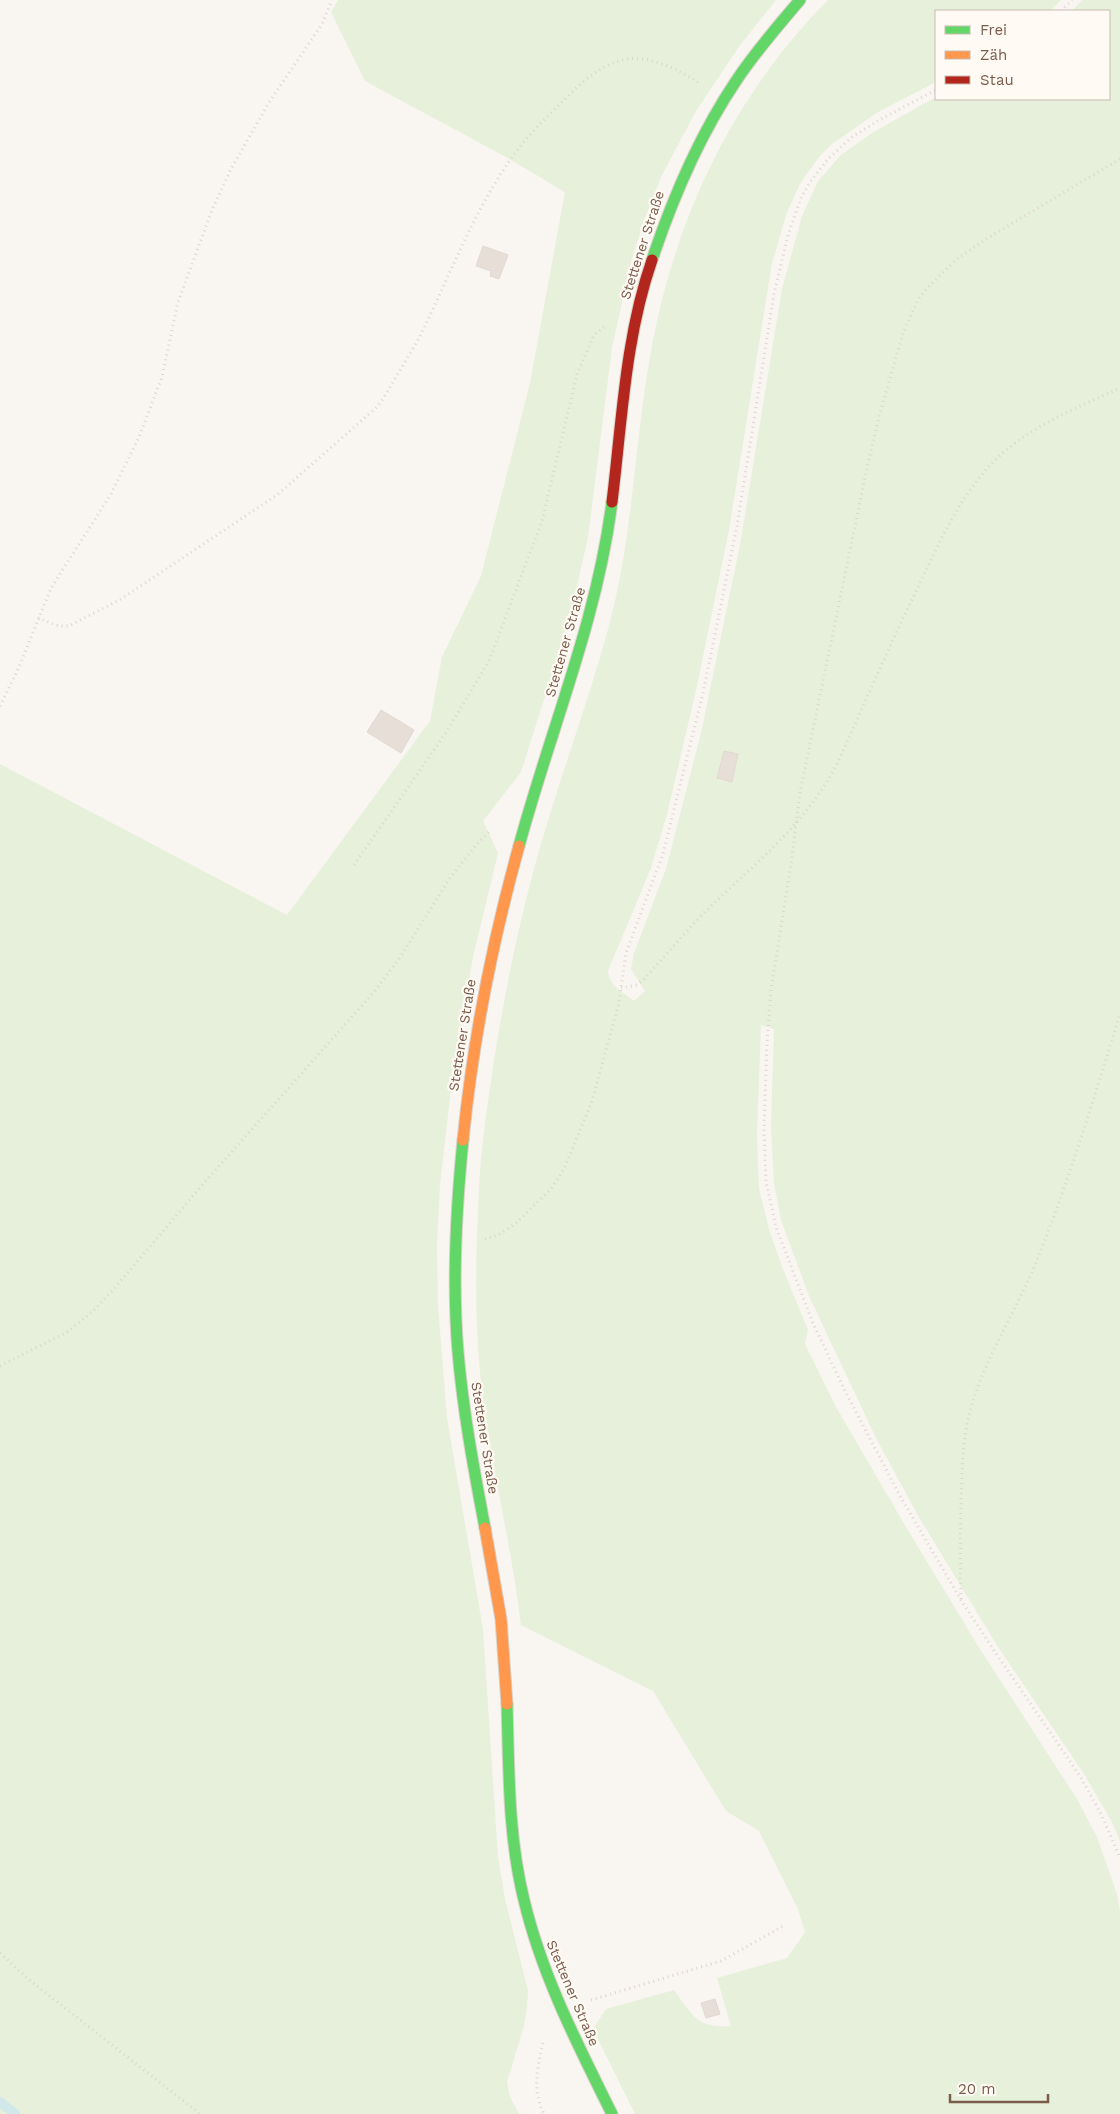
<svg xmlns="http://www.w3.org/2000/svg" width="1120" height="2114" viewBox="0 0 1120 2114" font-family="'Work Sans',sans-serif">
  <style>
    .green { fill: #e7f0db }
    .lines { fill: none; stroke-linecap: round; stroke-linejoin: round }
    .stream { stroke: #d0e8ea; stroke-width: 10 }
    .building { fill: #e6ded7; stroke: #e2d8d2 }
    .fast-casing { stroke: #d9d2cb; stroke-width: 13 }
    .slow-casing { stroke: #d9d2cb; stroke-width: 13 }
    .jam-casing { stroke: #d9d2cb; stroke-width: 13 }
    .path { stroke: #dcd5d0; stroke-width: 3; stroke-dasharray: 1 4; stroke-linecap: butt }
    .fast { stroke: #63d668; stroke-width: 11 }
    .slow { stroke: #ff974d; stroke-width: 11 }
    .jam { stroke: #b3261e; stroke-width: 11 }
    .labels { text-anchor: middle; stroke-width: 4.5; stroke-linejoin: round; paint-order: stroke }
    .street-label { font-size: 14px; fill: #7a5c4d; stroke: #fffaf3 }
  </style>
  <rect width="100%" height="100%" fill="#f9f5f0"/>
  <!-- green -->
  <path class="green" d="M 338,0 L 776,0 L 740,45 L 696,111 L 662,175 L 645,218 L 631,261 L 612,348 L 588,537 L 571,614 L 521,772 L 483,821 L 498,853 L 473,957 L 453,1071 L 440,1185 L 437,1246 L 438,1306 L 447,1418 L 483,1629 L 498,1857 L 505,1899 L 528,1991 L 527,2008 L 524,2026 L 507,2082 L 510,2097 L 519,2114 L 0,2114 L 0,764 L 287,915 L 430,721 L 442,657 L 481,576 L 530,383 L 565,192 L 504,156 L 365,81 L 331,12 Z
    M 828,0 L 1061,0 L 1050,11 L 936,11 L 936,82 L 878,112 L 832,144 L 820,156 L 801,182 L 787,212 L 772,263 L 729,530 L 695,695 L 667,814 L 651,868 L 608,971 C 609,986 624,993 634,1001 L 645,991 L 631,969 L 634,953 L 666,869 L 701,733 L 740,545 L 782,289 L 802,216 L 818,181 L 841,155 L 855,145 L 872,133 L 936,97 L 1109,99 L 1109,11 L 1072,11 L 1082,0 L 1120,0 L 1120,1841 L 1112,1822 L 1084,1774 L 998,1647 L 920,1519 L 876,1438 L 809,1296 L 781,1220 L 774,1183 L 771,1128 L 774,1029 L 761,1025 L 757,1133 L 759,1189 L 769,1229 L 782,1267 L 808,1330 L 805,1344 L 836,1407 L 906,1527 L 978,1646 L 1077,1799 L 1097,1837 L 1117,1894 L 1120,1911 L 1120,2114 L 635,2114 L 593,2029 L 606,2009 L 674,1990 C 693,2016 696,2028 731,2026 L 717,1978 L 787,1958 L 805,1932 L 798,1909 L 759,1831 L 726,1811 L 653,1691 L 521,1625 C 512,1549 493,1474 483,1398 C 475,1336 475,1273 478,1211 C 479,1163 486,1114 493,1067 C 504,996 518,926 537,858 C 559,779 589,701 610,622 C 632,538 634,454 648,369 C 670,229 728,101 828,0 Z"/>
  <g class="lines">
    <!-- stream -->
    <path class="stream" d="M 0,2102 L 15,2114"/>
  </g>
  <!-- building -->
  <path class="building" d="M 483,246 L 508,255 L 499,279 L 490,276 L 491,271 L 476,266 Z
    M 381,710 L 414,730 L 401,753 L 367,732 Z
    M 724,751 L 738,754 L 732,782 L 717,778 Z
    M 715,1999 L 720,2014 L 706,2018 L 701,2003 Z"/>
  <g class="lines">
    <!-- fast casing -->
    <g class="fast-casing">
      <path id="fast" d="M 652,260 C 673,197 699,136 736,81 C 755,52 778,26 800,0
        M 519,846 C 550,731 597,621 612,502
        M 463,1140 C 456,1210 452,1282 458,1352 C 463,1411 474,1470 485,1528
        M 507,1704 C 509,1770 508,1836 524,1900 C 542,1976 578,2045 612,2114"/>
    </g>
    <!-- slow casing -->
    <g class="slow-casing">
      <path id="slow" d="M 463,1140 C 473,1040 492,943 519,846
        M 485,1528 L 501,1619 L 507,1704"/>
    </g>
    <!-- jam casing -->
    <g class="jam-casing">
      <path id="jam" d="M 612,502 C 622,421 625,338 652,260"/>
    </g>
    <!-- path -->
    <path class="path" d="M 1061,11 L 1072,0
      M 1120,159 L 986,239 L 957,259 L 926,289 L 918,300 L 903,333 L 880,413 L 867,468 L 800,792 L 791,864 L 771,990 L 767,1042 L 764,1129 L 766,1182 L 776,1227 L 812,1321 L 845,1391 L 900,1496 L 961,1600 L 995,1652 L 1080,1776 L 1102,1816 L 1120,1858
      M 38,618 L 59,626 L 69,626 L 121,599 L 277,495 L 377,407 L 383,399 C 396,376 411,354 423,330 C 453,268 480,196 523,143 C 536,127 551,113 565,99 C 583,81 602,63 628,59 C 651,56 680,70 699,83
      M 0,706 L 19,667 L 51,588 L 111,494 L 139,437 L 162,377 L 178,302 L 212,210 L 231,169 L 268,104 L 322,24 L 332,0
      M 354,865 L 445,734 L 489,661 L 542,521 L 577,374 L 594,335 L 604,327
      M 621,988 L 637,985 L 643,980 C 664,958 683,934 705,912 C 752,866 806,824 837,764 C 864,705 890,644 919,585 C 939,543 960,496 993,462 C 1028,427 1076,408 1120,388
      M 485,1239 L 498,1235 L 515,1224 L 551,1189 L 564,1169 L 592,1101 L 619,1003 L 626,953 L 663,854 L 703,693 L 737,526 L 774,294 L 788,235 L 801,198 L 810,182 L 829,158 L 852,137 L 881,119 L 936,90
      M 0,1366 L 67,1332 L 92,1312 L 113,1290 L 204,1183 L 374,992 L 401,956 L 450,878 L 476,845 L 489,832
      M 961,1599 C 960,1559 960,1519 962,1478 C 963,1461 963,1443 967,1425 C 978,1368 1013,1318 1035,1265 C 1068,1184 1094,1098 1120,1014
      M 0,1953 L 28,1979 L 200,2114
      M 591,2000 L 721,1961 L 785,1925
      M 543,2043 C 537,2069 532,2090 544,2114"/>
    <!-- fast -->
    <use href="#fast" class="fast"/>
    <!-- slow -->
    <use href="#slow" class="slow"/>
    <!-- jam -->
    <use href="#jam" class="jam"/>
  </g>
  <g class="labels">
    <!-- street labels -->
    <g class="street-label">
      <text transform="translate(642 245) rotate(-72)" y="5">Stettener Straße</text>
      <text transform="translate(565 642) rotate(-74)" y="5">Stettener Straße</text>
      <text transform="translate(462 1035) rotate(-81)" y="5">Stettener Straße</text>
      <text transform="translate(485 1438) rotate(81)" y="5">Stettener Straße</text>
      <text transform="translate(573 1993) rotate(67)" y="5">Stettener Straße</text>
    </g>
  </g>
  <!-- legend -->
  <rect x="935" y="10" width="175" height="90" fill="#fffaf3" stroke="#cabbb1"/>
  <rect x="945" y="26" width="25" height="8" fill="#63d668" stroke="#cabbb1"/>
  <text x="980" y="35" font-size="15" fill="#7a5c4d">Frei</text>
  <rect x="945" y="51" width="25" height="8" fill="#ff974d" stroke="#cabbb1"/>
  <text x="980" y="60" font-size="15" fill="#7a5c4d">Zäh</text>
  <rect x="945" y="76" width="25" height="8" fill="#b3261e" stroke="#cabbb1"/>
  <text x="980" y="85" font-size="15" fill="#7a5c4d">Stau</text>
  <!-- scale -->
  <path d="M950 2094v8h98v-8" fill="none" stroke="#7a5c4d" stroke-width="2.5"/>
  <text x="958" y="2094" font-size="15" fill="#7a5c4d" stroke="#fffaf3" stroke-width="4" paint-order="stroke">20 m</text>
</svg>
